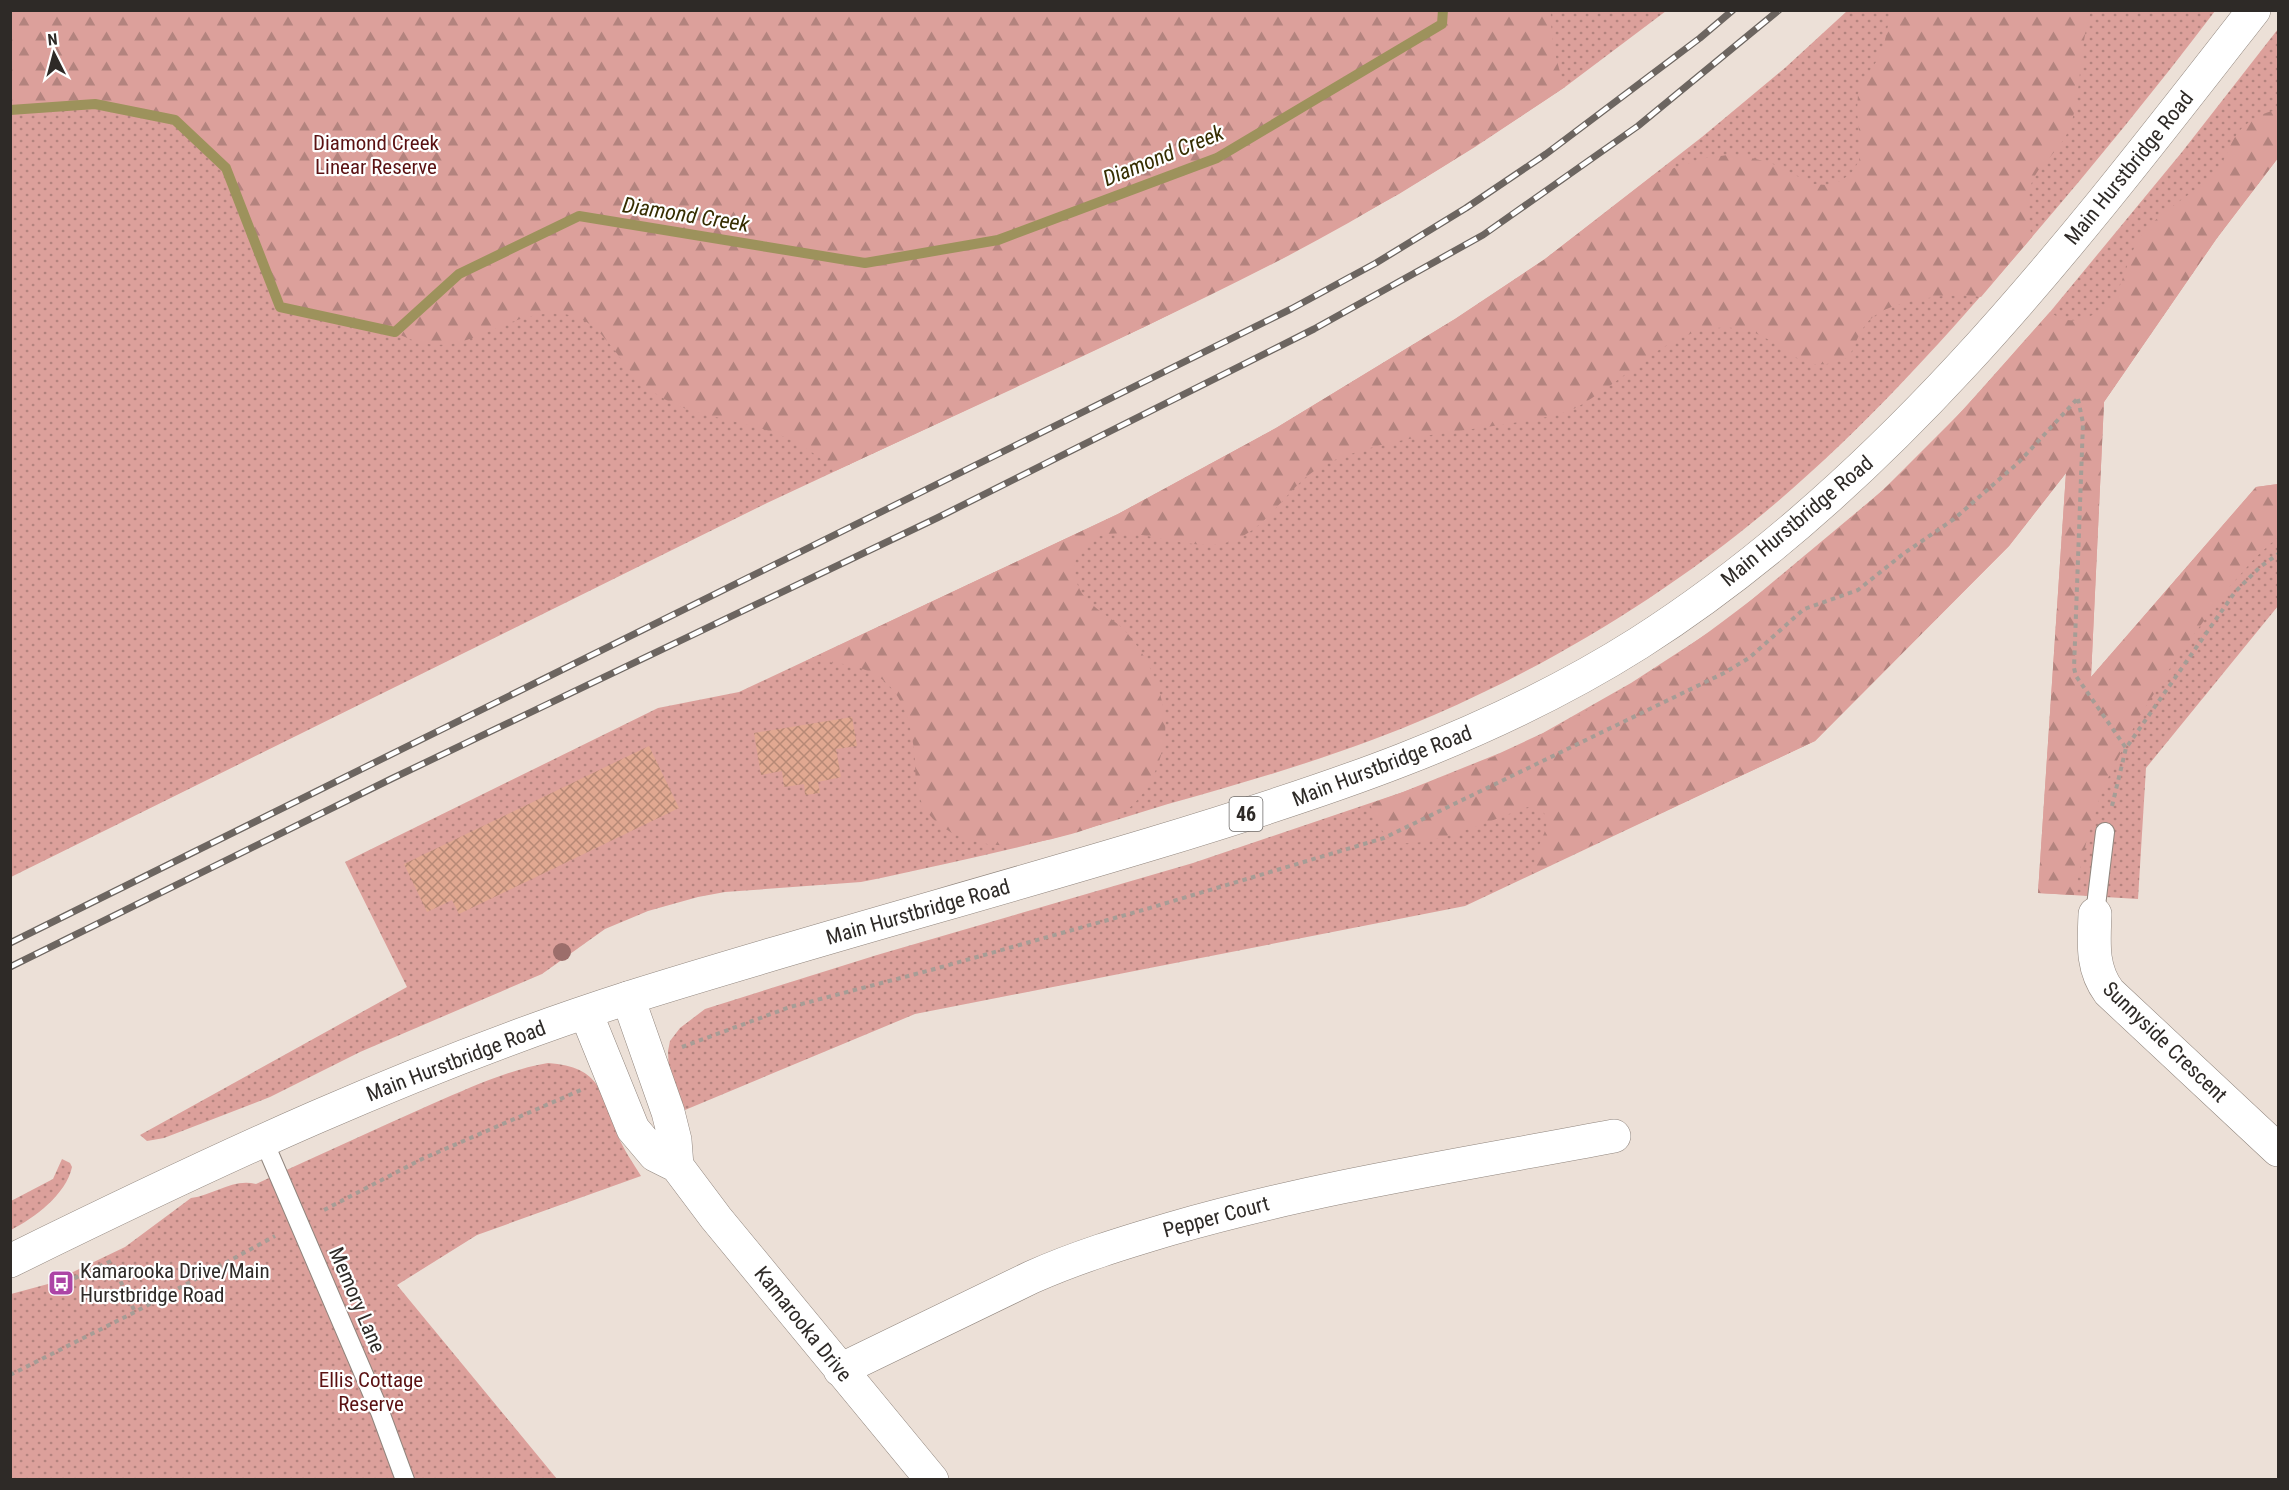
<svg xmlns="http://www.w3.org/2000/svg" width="2289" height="1490" viewBox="0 0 2289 1490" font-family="'Roboto Condensed',sans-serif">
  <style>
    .green { fill: url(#green-dots) }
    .forest { fill: url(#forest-firs) }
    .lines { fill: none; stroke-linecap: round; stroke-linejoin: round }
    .stream { stroke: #9d925c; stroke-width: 10 }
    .building { fill: url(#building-cross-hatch) }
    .lane-casing { stroke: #90857d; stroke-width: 20 }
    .street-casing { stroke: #90857d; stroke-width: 34 }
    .primary-casing { stroke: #90857d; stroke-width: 34 }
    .path { stroke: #a69d96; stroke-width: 4; stroke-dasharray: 4.5 4.5; stroke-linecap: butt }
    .lane { stroke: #fff; stroke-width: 18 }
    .street { stroke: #fff; stroke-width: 33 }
    .primary { stroke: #fff; stroke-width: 33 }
    .rail-casing { stroke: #6c6560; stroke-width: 7 }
    .rail { stroke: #fff; stroke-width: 4.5; stroke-dasharray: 14; stroke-linecap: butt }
    .tree { fill: #9c6e6b }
    .labels { text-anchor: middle; stroke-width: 4.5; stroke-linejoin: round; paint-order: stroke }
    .shield { fill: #fff; stroke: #6d6a68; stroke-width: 1.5 }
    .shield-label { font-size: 20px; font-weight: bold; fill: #2e2a27 }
    .park-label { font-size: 21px; fill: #5a1112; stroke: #fff }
    .street-label { font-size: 21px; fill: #2e2a27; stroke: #fff }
    .poi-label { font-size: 21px; fill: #2e2a27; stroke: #fff; text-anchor: start }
    .water-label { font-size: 22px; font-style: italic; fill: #352d00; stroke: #fff }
  </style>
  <defs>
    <pattern id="green-dots" width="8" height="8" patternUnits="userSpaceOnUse" patternTransform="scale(1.5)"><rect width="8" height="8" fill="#dca09b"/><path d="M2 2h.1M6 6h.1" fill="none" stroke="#b3837e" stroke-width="1.8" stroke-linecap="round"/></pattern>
    <pattern id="forest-firs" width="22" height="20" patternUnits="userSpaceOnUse" patternTransform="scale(1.5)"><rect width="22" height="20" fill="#dca09b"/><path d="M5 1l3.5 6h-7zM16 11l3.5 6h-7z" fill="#b3837e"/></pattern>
    <pattern id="building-cross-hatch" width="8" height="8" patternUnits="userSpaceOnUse" patternTransform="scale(1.5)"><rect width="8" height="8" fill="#e1a891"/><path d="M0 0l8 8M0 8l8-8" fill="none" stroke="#b78976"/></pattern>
  </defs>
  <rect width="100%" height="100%" fill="#ece0d7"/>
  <!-- green -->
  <path class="green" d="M 11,11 L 1666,11 L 1565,87 L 1475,147 L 1399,194 L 1283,258 L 1144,327 L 767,503 L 11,877 Z
    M 1847,11 L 2215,11 C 2149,98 2079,183 2007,266 C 1931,354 1853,439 1764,513 C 1665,595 1552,664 1434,715 C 1349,752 1258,779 1168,804 C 1131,815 1095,827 1058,837 C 999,853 940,865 881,878 L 861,882 L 725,892 L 698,897 L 648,911 L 605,929 L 542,974 L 360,1052 L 270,1097 L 164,1138 L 147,1141 L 140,1135 L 407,987 L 345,862 L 658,708 L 739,692 L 1118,514 L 1276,428 L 1455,319 L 1545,259 L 1702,137 L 1786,67 Z
    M 2278,29 L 2278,158 L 2217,238 L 2104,402 L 2091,677 L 2256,487 L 2278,484 L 2278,606 L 2146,768 L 2138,899 L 2038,893 L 2066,473 L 2009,546 L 1815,741 L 1465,906 L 915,1014 L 685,1110 L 669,1073 L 668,1051 L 670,1041 L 680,1028 L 705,1009 L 877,955 L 1193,863 L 1403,792 L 1500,753 L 1543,733 L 1631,683 L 1725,622 L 1882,491 L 1963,410 L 2050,312 L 2182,152 Z
    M 548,1063 C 602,1067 601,1093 618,1136 C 624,1150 633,1163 641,1176 L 477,1235 L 397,1285 L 557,1479 L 11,1480 L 11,1294 L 48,1284 L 125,1247 L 191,1198 C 214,1195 233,1178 256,1184 C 315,1157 373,1130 432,1104 C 470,1088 507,1070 548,1063 Z
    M 62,1159 L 70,1163 L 72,1167 C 66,1195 34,1218 11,1230 L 11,1201 L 53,1179 Z"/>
  <!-- forest -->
  <path class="forest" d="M 11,10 L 1551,10 C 1550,38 1556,61 1565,87 C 1473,149 1380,208 1282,259 C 1136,334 985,401 835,471 C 810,447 782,433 748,425 C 720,417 692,414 666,400 C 656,394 644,386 637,378 C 614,355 600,318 564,314 C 498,307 463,371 395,332 L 280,307 L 226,168 L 175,120 L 95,104 L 11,110 Z
    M 1891,11 L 2091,11 C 2079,48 2082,85 2072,121 C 2067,140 2054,152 2041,167 C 2024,187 2026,213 2032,237 L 1981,297 C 1953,292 1895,299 1873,317 C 1861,326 1856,343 1849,357 C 1803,378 1793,349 1755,333 C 1741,327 1723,327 1708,329 C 1664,337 1629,375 1592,398 C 1585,402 1579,407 1571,410 C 1546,419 1519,422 1493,426 C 1439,434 1381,440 1330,462 C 1292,478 1276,520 1239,538 C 1192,562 1121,512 1084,545 C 1070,558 1073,582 1084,596 C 1093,608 1110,617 1121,627 C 1130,635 1139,648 1145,658 C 1155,676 1163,698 1165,719 C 1168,749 1151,794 1125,811 C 1102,828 1056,839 1027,844 C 989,850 933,838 919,796 C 914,781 916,764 914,749 C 905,678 872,662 806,661 L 1118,514 L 1276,428 L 1455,319 L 1545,259 L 1655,174 L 1706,158 L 1728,155 L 1748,157 L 1771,163 L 1813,184 L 1827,185 L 1841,181 L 1852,172 L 1859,161 L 1861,147 L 1857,112 L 1858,94 L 1863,80 L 1876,62 L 1885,40 Z
    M 2278,110 L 2278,158 L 2217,238 L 2104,402 L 2091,677 L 2256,487 L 2278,484 L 2278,537 L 2255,558 L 2224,593 L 2174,662 L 2138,719 L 2102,790 L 2087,839 L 2074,895 L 2038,893 L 2066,473 L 2009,546 L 1815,741 L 1533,873 C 1534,867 1534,860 1536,854 C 1542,834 1561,811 1528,807 C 1499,817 1425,850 1396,842 C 1382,838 1375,817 1370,804 C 1428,783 1487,762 1542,734 C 1637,687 1724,624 1806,556 C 1847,522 1887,488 1924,451 C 1968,406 2008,359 2050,312 C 2063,321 2073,323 2088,317 C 2126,304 2121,264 2141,236 C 2162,208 2193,196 2216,171 C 2228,158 2230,139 2242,128 C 2253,118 2264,112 2278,110 Z"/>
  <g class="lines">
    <!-- stream -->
    <path class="stream" d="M 10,110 L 95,104 L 175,120 L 226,168 L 280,307 L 395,332 L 459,274 L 579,216 L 865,263 L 998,240 L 1217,158 L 1442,24 L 1443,10"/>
  </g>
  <!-- building -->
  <path class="building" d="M 852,717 L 857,746 L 836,749 L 841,777 L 818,782 L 820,793 L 805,795 L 804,784 L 784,787 L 782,771 L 761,775 L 754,733 Z
    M 649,746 L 679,808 L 459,914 L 452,900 L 427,912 L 404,864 Z"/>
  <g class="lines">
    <!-- lane casing -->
    <g class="lane-casing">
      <path id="lane" d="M 2095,914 L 2105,832
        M 263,1139 L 380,1412 L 405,1480"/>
    </g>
    <!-- street casing -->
    <g class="street-casing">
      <path id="street" d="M 2095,914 C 2094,942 2091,968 2109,992 L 2278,1150
        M 628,998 L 668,1112 L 675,1140 L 677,1166 L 716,1218 L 932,1480
        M 586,1013 L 633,1129 L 655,1155 L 677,1166
        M 840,1370 L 1032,1277 C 1077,1257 1123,1243 1170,1229 C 1315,1187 1466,1164 1614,1136"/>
    </g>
    <!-- primary casing -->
    <g class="primary-casing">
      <path id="primary" d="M 10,1261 C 213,1161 415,1066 631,997 C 803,943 978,896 1151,844 C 1320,793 1489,738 1639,643 C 1890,483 2073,242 2254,10"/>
    </g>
    <!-- path -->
    <path class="path" d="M 2078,399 L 2083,423 L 2074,668 L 2076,676 L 2126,748
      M 2112,806 L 2126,748 L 2235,592 L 2260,567 L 2278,554
      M 682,1047 L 790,1007 L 931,970 L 1143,910 L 1384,838 L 1724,673 L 1749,658 L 1804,609 L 1858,590 L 1903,554 L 1954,519 L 2019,462 L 2078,398
      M 324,1210 L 422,1159 L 581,1090
      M 58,1286 L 111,1261 L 135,1312
      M 10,1375 L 135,1312 L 275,1236"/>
    <!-- lane -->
    <use href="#lane" class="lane"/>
    <!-- street -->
    <use href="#street" class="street"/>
    <!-- primary -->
    <use href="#primary" class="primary"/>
    <!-- rail casing -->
    <g class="rail-casing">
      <path id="rail" d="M 10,943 L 1291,309 L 1376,263 L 1466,208 L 1546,154 L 1700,38 L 1733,10
        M 10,967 L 391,779 L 937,518 L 1314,329 L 1483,235 L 1638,126 L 1779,10"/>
    </g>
    <!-- rail -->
    <use href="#rail" class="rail"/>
  </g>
  <!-- trees -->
  <circle class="tree" cx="562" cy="952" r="9"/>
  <!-- icons -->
  <defs>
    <g id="bus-square" transform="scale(1.35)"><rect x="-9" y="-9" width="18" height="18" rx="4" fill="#ac44a6" stroke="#fff"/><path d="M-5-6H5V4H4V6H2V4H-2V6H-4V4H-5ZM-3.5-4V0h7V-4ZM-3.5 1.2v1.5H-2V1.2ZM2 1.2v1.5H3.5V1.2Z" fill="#fff"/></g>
  </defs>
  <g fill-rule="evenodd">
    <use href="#bus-square" x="61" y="1283"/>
  </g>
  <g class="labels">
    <!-- shield labels -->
    <rect class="shield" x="1229.5" y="797" width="33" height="34" rx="4.5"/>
    <g class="shield-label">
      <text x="1246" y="821">46</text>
    </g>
    <!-- park labels -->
    <g class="park-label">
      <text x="376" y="150">Diamond Creek<tspan x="376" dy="24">Linear Reserve</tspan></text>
      <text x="371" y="1387">Ellis Cottage<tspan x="371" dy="24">Reserve</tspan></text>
    </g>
    <!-- street labels -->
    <g class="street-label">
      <text transform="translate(2129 168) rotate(-51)" y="7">Main Hurstbridge Road</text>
      <text transform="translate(1797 521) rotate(-40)" y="7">Main Hurstbridge Road</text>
      <text transform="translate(1382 766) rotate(-21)" y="7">Main Hurstbridge Road</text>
      <text transform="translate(918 912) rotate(-16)" y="7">Main Hurstbridge Road</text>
      <text transform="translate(2165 1042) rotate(44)" y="7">Sunnyside Crescent</text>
      <text transform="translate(456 1061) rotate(-21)" y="7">Main Hurstbridge Road</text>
      <text transform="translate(1216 1217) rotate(-15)" y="7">Pepper Court</text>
      <text transform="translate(357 1300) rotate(67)" y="7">Memory Lane</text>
      <text transform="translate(803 1324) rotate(51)" y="7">Kamarooka Drive</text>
    </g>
    <!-- poi labels -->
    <g class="poi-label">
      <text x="80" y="1278">Kamarooka Drive/Main<tspan x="80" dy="24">Hurstbridge Road</tspan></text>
    </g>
    <!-- water labels -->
    <g class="water-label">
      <text transform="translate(1163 155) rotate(-22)" y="8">Diamond Creek</text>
      <text transform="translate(686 214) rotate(9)" y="8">Diamond Creek</text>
    </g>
  </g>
  <!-- border -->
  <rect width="2289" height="1490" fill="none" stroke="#2e2a27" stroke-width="24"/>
  <!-- north arrow -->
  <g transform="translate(54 54) rotate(354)" stroke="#ffffff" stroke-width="4.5" paint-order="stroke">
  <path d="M0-4.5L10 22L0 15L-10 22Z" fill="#2e2a27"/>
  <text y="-9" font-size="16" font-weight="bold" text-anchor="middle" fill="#2e2a27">N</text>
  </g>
</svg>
